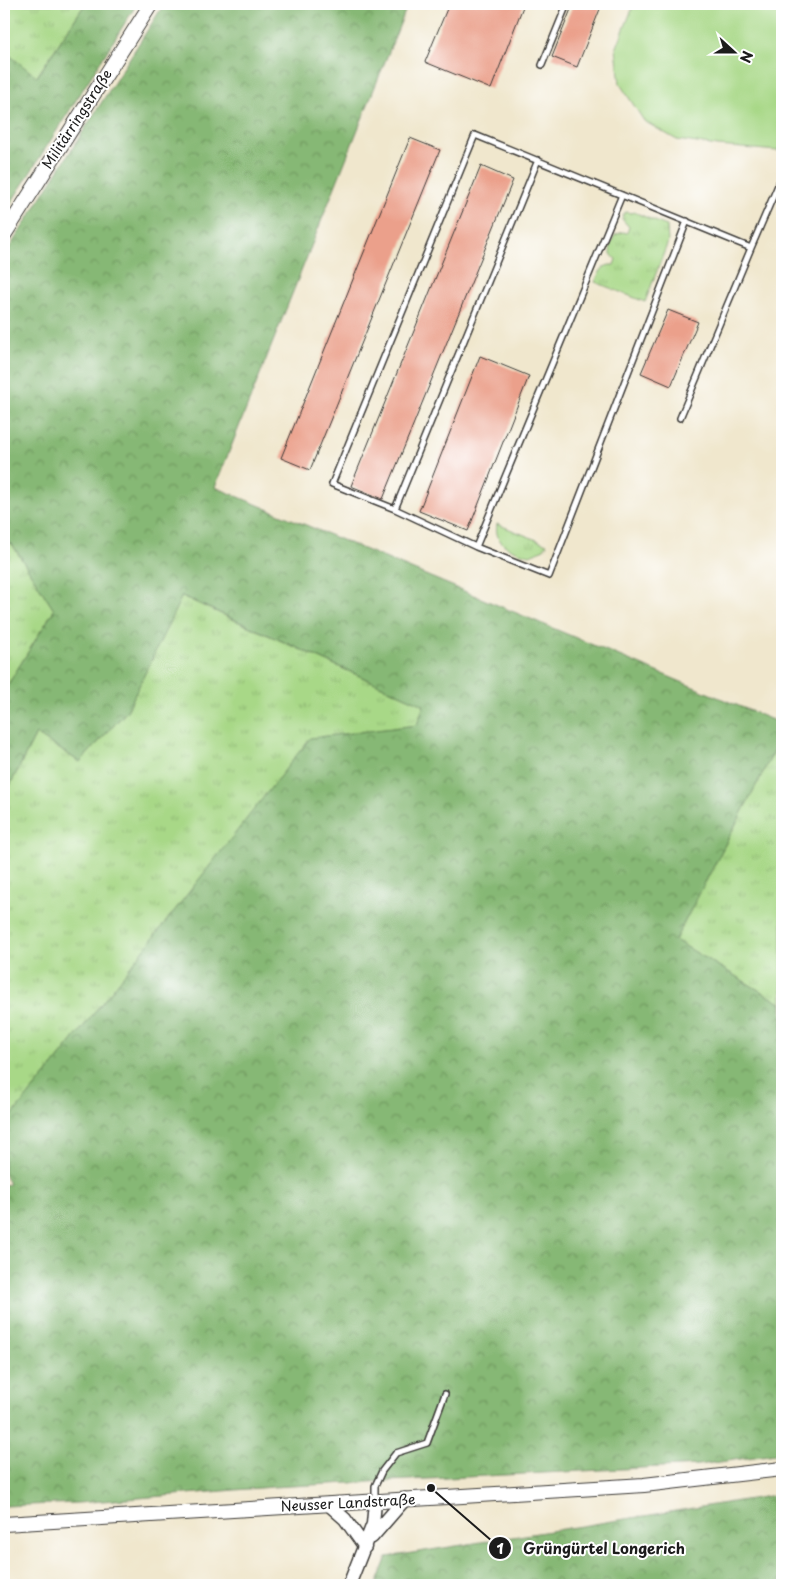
<svg xmlns="http://www.w3.org/2000/svg" width="786" height="1589" viewBox="0 0 786 1589" font-family="'Playpen Sans',sans-serif">
  <style>
    .grass { fill: url(#grass-tufts); stroke: #627a52 }
    .forest { fill: url(#forest-crowns); stroke: #516a48 }
    .garden { fill: #a8d887; stroke: #627a52 }
    .building { fill: #eba08b }
    .lines { fill: none; stroke-linecap: round; stroke-linejoin: round }
    .service-casing { stroke: #3c3a37; stroke-width: 8 }
    .tertiary-casing { stroke: #3c3a37; stroke-width: 15 }
    .secondary-casing { stroke: #3c3a37; stroke-width: 16 }
    .service { stroke: #fff; stroke-width: 5 }
    .tertiary { stroke: #fff; stroke-width: 12 }
    .secondary { stroke: #fff; stroke-width: 14 }
    .labels { text-anchor: middle; stroke-width: 4; stroke-linejoin: round; paint-order: stroke }
    .street-label { font-size: 14px; fill: #1c1c1c; stroke: #fff }
    .leader { fill: none; stroke: #1c1c1c; stroke-width: 2 }
    .callout-dot { fill: #1c1c1c; stroke: #fff; stroke-width: 2 }
    .mark-label { font-size: 15px; text-anchor: middle; font-weight: bold; fill: #fff }
    .callout-label { font-size: 15px; text-anchor: middle; font-weight: bold; fill: #1c1c1c; stroke: #fff; stroke-width: 4; stroke-linejoin: round; paint-order: stroke }
  </style>
  <defs>
    <pattern id="grass-tufts" width="24" height="20" patternUnits="userSpaceOnUse" patternTransform="scale(1.25)"><rect width="24" height="20" fill="#a8d887"/><path d="M3 7l-1-3M5 7V3M7 7l1-3M15 17l-1-3M17 17v-4M19 17l1-3" fill="none" stroke="#90b974"/></pattern>
    <pattern id="forest-crowns" width="20" height="18" patternUnits="userSpaceOnUse" patternTransform="scale(1.25)"><rect width="20" height="18" fill="#86b874"/><path d="M2 6a3 3 0 1 1 6 0M12 15a3 3 0 1 1 6 0" fill="none" stroke="#6d955e"/></pattern>
  </defs>
  <rect width="100%" height="100%" fill="#fff"/>
  <filter id="ink" filterUnits="userSpaceOnUse"><feTurbulence type="fractalNoise" baseFrequency=".02" numOctaves="2"/><feDisplacementMap in="SourceGraphic" scale="10" xChannelSelector="R" yChannelSelector="G"/><feConvolveMatrix kernelMatrix="1 2 1 2 8 2 1 2 1" color-interpolation-filters="sRGB"/></filter>
  <filter id="wash" filterUnits="userSpaceOnUse"><feTurbulence type="fractalNoise" baseFrequency=".0096" numOctaves="4" result="noise"/><feDisplacementMap in="SourceGraphic" scale="20" xChannelSelector="R" yChannelSelector="G"/><feGaussianBlur stdDeviation="1.12" result="paint"/><feColorMatrix in="noise" values="0 0 0 0 0 0 0 0 0 0 0 0 0 0 0 0 0 1.4 0 .05"/><feComposite in="paint" operator="in"/></filter>
  <g filter="url(#wash)">
    <rect width="100%" height="100%" fill="#f0e7cd"/>
    <!-- grass -->
    <path class="grass" d="M 4,4 L 85,4 L 22,99 L 4,87 Z
      M 626,212 L 631,213 L 634,212 L 664,225 L 667,226 L 668,242 L 645,302 L 595,282 C 600,272 602,264 614,265 L 616,259 C 607,253 610,243 615,235 L 623,232 L 627,233 L 629,227 L 622,219 L 623,214 Z
      M 497,524 L 547,544 L 544,549 L 530,555 C 513,551 493,545 497,524 Z
      M 4,541 L 12,544 L 54,610 L 4,691 Z
      M 181,596 L 424,705 L 417,725 L 310,739 L 47,1073 L 4,1125 L 4,797 L 36,734 L 80,762 L 127,711 Z
      M 782,736 L 782,1004 L 675,940 Z"/>
    <!-- forest -->
    <path class="forest" d="M 85,4 L 137,4 L 4,214 L 4,51 L 37,77 Z
      M 164,4 L 408,4 L 215,487 L 782,724 L 782,736 L 675,940 L 782,1004 L 782,1453 L 699,1465 L 272,1487 L 78,1503 L 4,1506 L 4,1185 L 9,1184 L 4,1174 L 4,1125 L 47,1073 L 310,738 L 417,725 L 424,705 L 182,596 L 127,711 L 80,762 L 36,734 L 4,797 L 4,691 L 54,610 L 12,544 L 4,541 L 4,256 Z
      M 782,1494 L 782,1585 L 376,1585 L 387,1557 Z"/>
    <!-- garden -->
    <path class="garden" d="M 634,4 L 782,4 L 782,140 L 778,151 L 718,146 L 677,140 L 644,121 L 620,84 L 616,49 Z"/>
    <g id="blocks">
      <!-- building -->
      <path class="building" d="M 449,4 L 524,4 L 491,89 L 425,62 Z
        M 573,4 L 602,4 L 577,67 L 552,57 Z
        M 410,138 L 440,150 L 310,470 L 281,458 Z
        M 481,166 L 513,180 L 383,499 L 351,486 Z
        M 668,310 L 698,322 L 671,386 L 641,373 Z
        M 480,356 L 529,376 L 468,531 L 419,511 Z"/>
    </g>
  </g>
  <g filter="url(#ink)">
    <use href="#blocks" fill-opacity="0" stroke="#3c3a37" stroke-width="1"/>
    <g class="lines">
      <!-- service casing -->
      <g class="service-casing">
        <path id="service" d="M 542,65 L 567,4
          M 538,160 L 395,509 L 332,484 L 475,135 C 567,172 659,210 751,248 L 680,418
          M 751,248 L 782,176
          M 395,509 L 476,547 L 549,576 L 687,221
          M 476,547 L 622,195
          M 375,1501 L 375,1486 L 382,1471 L 396,1453 L 427,1443 L 445,1394"/>
      </g>
      <!-- tertiary casing -->
      <g class="tertiary-casing">
        <path id="tertiary" d="M 328,1504 L 345,1519 L 365,1547
          M 372,1537 L 405,1499
          M 349,1585 L 373,1524 L 375,1502"/>
      </g>
      <!-- secondary casing -->
      <g class="secondary-casing">
        <path id="secondary" d="M 4,235 L 151,4
          M 4,1524 L 644,1485 L 782,1469"/>
      </g>
      <!-- service -->
      <use href="#service" class="service"/>
      <!-- tertiary -->
      <use href="#tertiary" class="tertiary"/>
      <!-- secondary -->
      <use href="#secondary" class="secondary"/>
    </g>
  </g>
  <g class="labels">
    <!-- street labels -->
    <g class="street-label">
      <text transform="translate(77 119) rotate(-57)" y="5">Militärringstraße</text>
      <text transform="translate(348 1503) rotate(-3)" y="5">Neusser Landstraße</text>
    </g>
  </g>
  <!-- callouts -->
  <path class="leader" d="M431 1488L500 1548"/>
  <g class="callout-dot">
    <circle cx="431" cy="1488" r="5"/>
    <circle cx="500" cy="1548" r="12"/>
  </g>
  <g class="mark-label">
    <text x="500" y="1554">1</text>
  </g>
  <g class="callout-label">
    <text x="604" y="1554">Grüngürtel Longerich</text>
  </g>
  <!-- margin -->
  <rect width="786" height="1589" fill="none" stroke="#fff" stroke-width="20"/>
  <!-- north arrow -->
  <g transform="translate(734 52) rotate(111)" stroke="#ffffff" stroke-width="4" paint-order="stroke">
  <path d="M0-4L9 19L0 12L-9 19Z" fill="#1c1c1c"/>
  <text y="-8" font-size="14" font-weight="bold" text-anchor="middle" fill="#1c1c1c">N</text>
  </g>
</svg>
